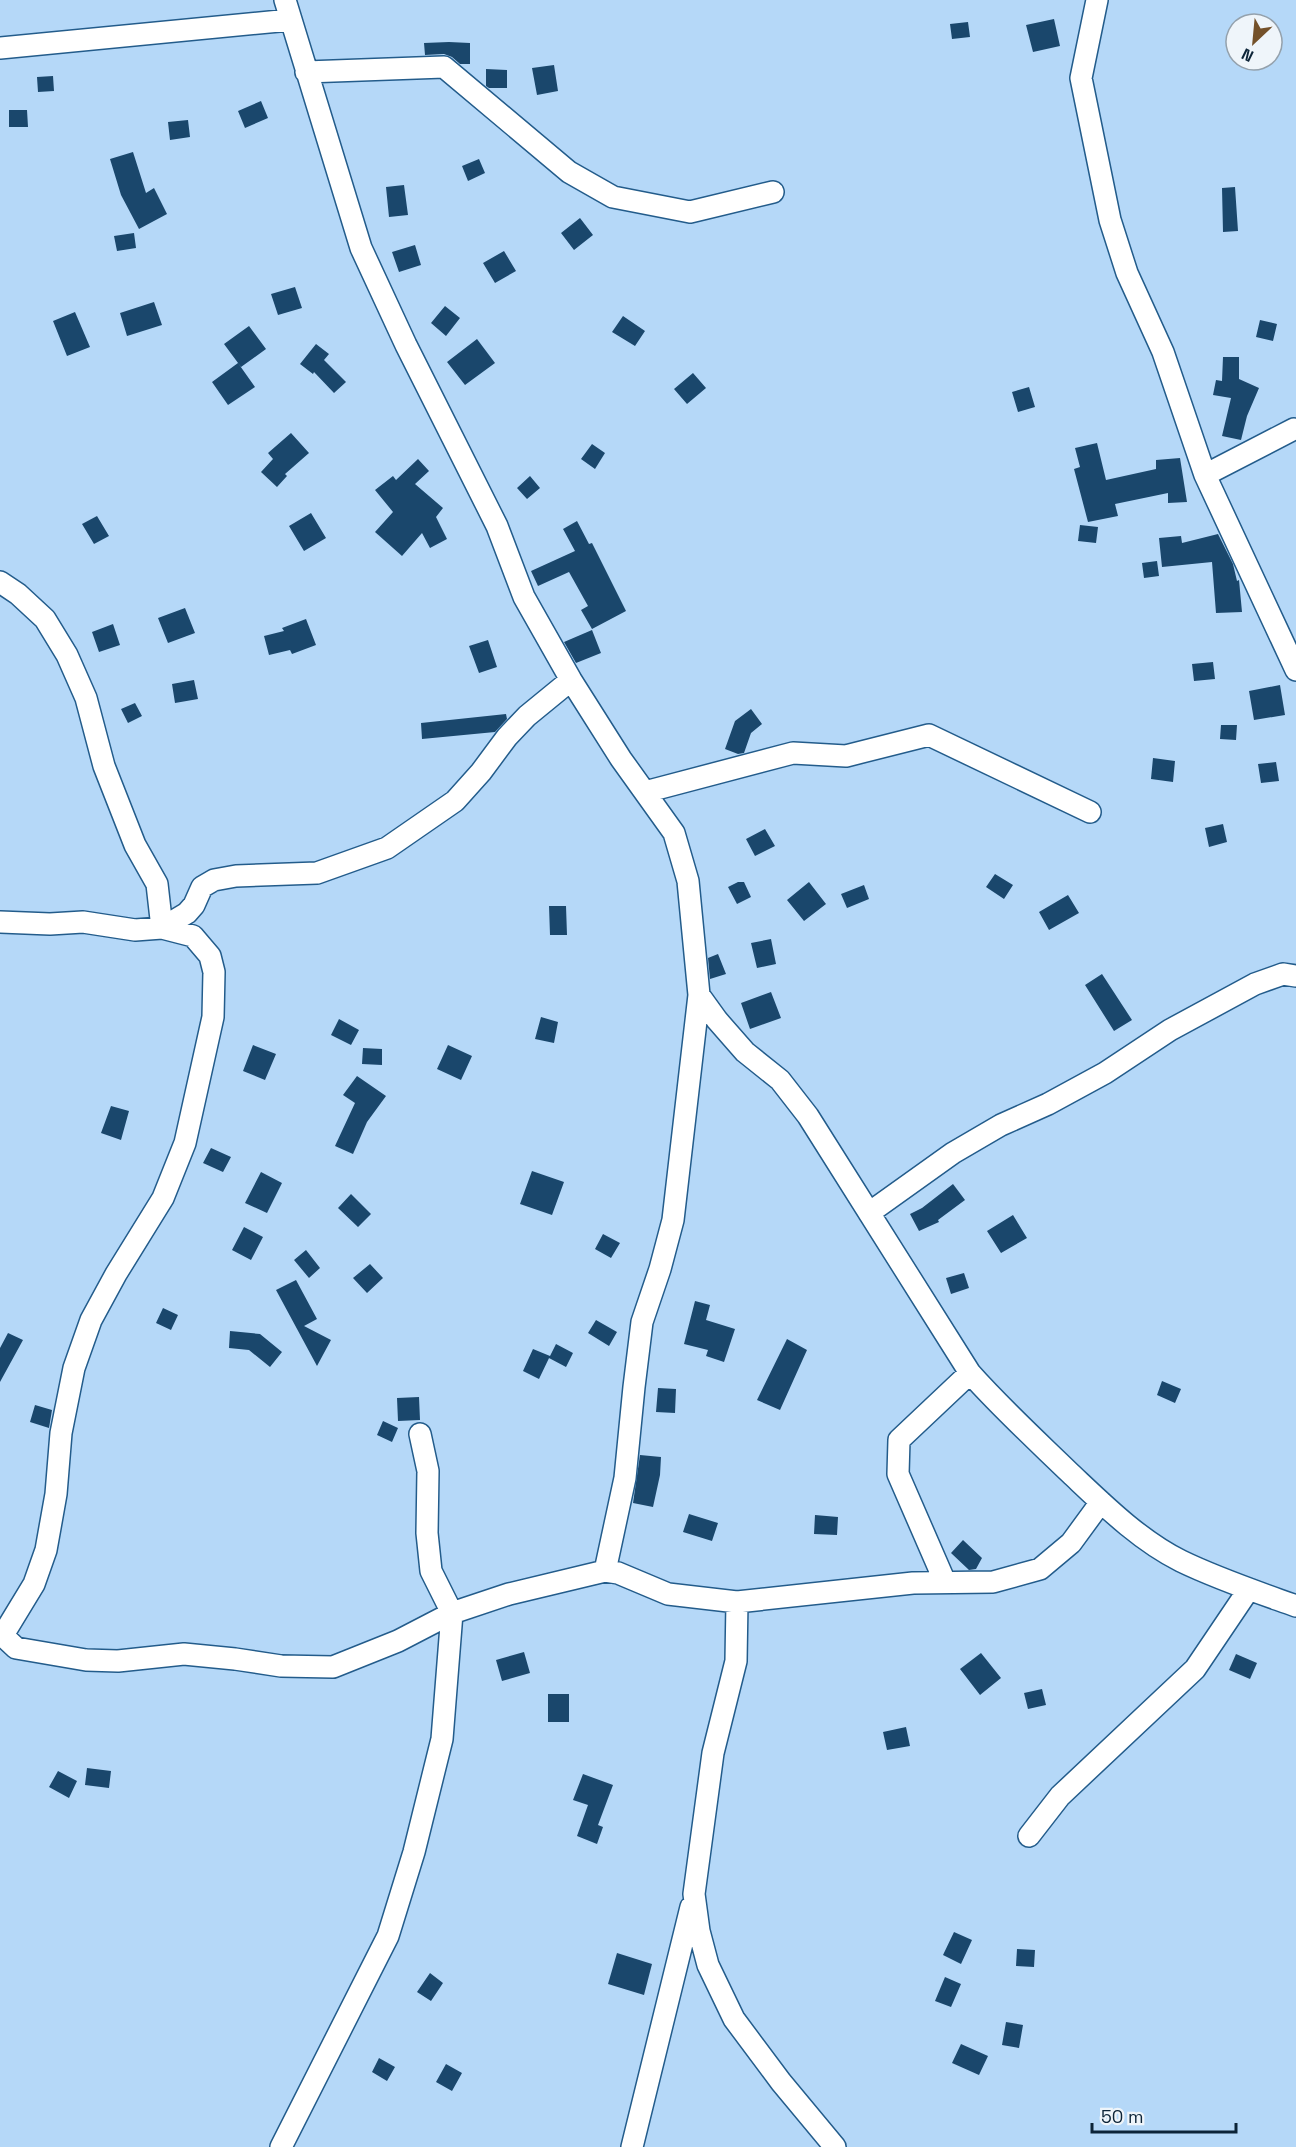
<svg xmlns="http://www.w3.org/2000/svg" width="1296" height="2147" viewBox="0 0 1296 2147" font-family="'Space Grotesk',sans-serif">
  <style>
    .building { fill: #1a476c }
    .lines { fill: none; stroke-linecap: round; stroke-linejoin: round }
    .street-casing { stroke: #235c8b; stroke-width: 24 }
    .street { stroke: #fff; stroke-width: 21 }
  </style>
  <rect width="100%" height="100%" fill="#b5d8f8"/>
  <!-- building -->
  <path class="building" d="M 1054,19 L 1060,46 L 1033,52 L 1026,25 Z
    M 968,22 L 970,37 L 952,39 L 950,24 Z
    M 449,42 L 470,43 L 470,64 L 460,64 L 452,57 L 444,54 L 425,55 L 424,43 Z
    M 554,65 L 558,91 L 537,95 L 532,68 Z
    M 486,69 L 507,70 L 507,88 L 489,88 L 486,86 Z
    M 53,76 L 54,91 L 38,92 L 37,77 Z
    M 261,101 L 268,118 L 245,128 L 238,111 Z
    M 9,110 L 27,110 L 28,127 L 9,127 Z
    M 188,120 L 190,137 L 170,140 L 168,122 Z
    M 133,152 L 146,193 L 154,188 L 167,214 L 139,229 L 121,195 L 110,159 Z
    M 479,159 L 485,173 L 468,181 L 462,166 Z
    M 404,185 L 408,215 L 389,217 L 386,187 Z
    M 1235,187 L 1238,231 L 1223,232 L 1222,188 Z
    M 580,218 L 593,235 L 574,250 L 561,233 Z
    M 134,233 L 136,248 L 117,251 L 114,236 Z
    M 415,245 L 421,265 L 399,272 L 392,252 Z
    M 504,251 L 516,271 L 495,283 L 483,263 Z
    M 295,287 L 302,308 L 278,315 L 271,294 Z
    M 154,302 L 162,325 L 127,336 L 120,313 Z
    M 445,306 L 460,318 L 446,336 L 431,323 Z
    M 75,312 L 90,347 L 67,356 L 53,321 Z
    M 623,316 L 645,331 L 635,346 L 612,332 Z
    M 1260,320 L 1277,324 L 1273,341 L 1256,337 Z
    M 249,326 L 266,349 L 241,367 L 224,344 Z
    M 477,339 L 495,363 L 465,385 L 447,362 Z
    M 316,344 L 329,354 L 324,360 L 346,382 L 334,393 L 314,372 L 313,374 L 300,364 Z
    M 1223,357 L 1239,357 L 1239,379 L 1259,388 L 1247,416 L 1241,440 L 1222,436 L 1231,398 L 1213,395 L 1216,380 L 1222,381 Z
    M 238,363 L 255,387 L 228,405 L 212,382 Z
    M 693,373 L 706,388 L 687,404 L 674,389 Z
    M 1029,387 L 1035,407 L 1018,412 L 1012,392 Z
    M 291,433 L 309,453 L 285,474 L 287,476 L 277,487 L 261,472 L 273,459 L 268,453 Z
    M 1097,443 L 1106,480 L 1156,469 L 1156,460 L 1180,458 L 1187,502 L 1168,503 L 1168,493 L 1115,504 L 1118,516 L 1088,522 L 1074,469 L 1080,467 L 1075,448 Z
    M 592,444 L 605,453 L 595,469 L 581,459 Z
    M 418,459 L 429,471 L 415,484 L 443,508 L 436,517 L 447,539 L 430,548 L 422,533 L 402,556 L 375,532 L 393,512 L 375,490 L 393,476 L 396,480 Z
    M 530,476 L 540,488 L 527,499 L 517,488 Z
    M 311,513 L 326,538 L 304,551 L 289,526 Z
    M 97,516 L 109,536 L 94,544 L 82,524 Z
    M 577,521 L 589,544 L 592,543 L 626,611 L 592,629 L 581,610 L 588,606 L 569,572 L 538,586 L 531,571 L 575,551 L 563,529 Z
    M 1080,525 L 1098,527 L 1096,543 L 1078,541 Z
    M 1218,534 L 1233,564 L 1237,581 L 1239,580 L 1242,612 L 1216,613 L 1212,562 L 1162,567 L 1159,538 L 1181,536 L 1182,543 Z
    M 1157,561 L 1159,576 L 1144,578 L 1142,563 Z
    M 185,608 L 195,633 L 168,643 L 158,618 Z
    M 306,619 L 316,645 L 292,654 L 290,650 L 269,655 L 264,636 L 284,631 L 282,628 Z
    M 113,624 L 120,645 L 99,652 L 92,632 Z
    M 592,630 L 601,653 L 576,663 L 564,642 Z
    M 488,640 L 497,667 L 479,673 L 469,646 Z
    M 1213,662 L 1215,679 L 1194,681 L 1192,664 Z
    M 194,680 L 198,699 L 175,703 L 172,684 Z
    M 1280,685 L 1285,715 L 1254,720 L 1249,691 Z
    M 135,703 L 142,716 L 128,723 L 121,709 Z
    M 751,709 L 762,724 L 751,733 L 744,753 L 738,754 L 725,749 L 735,721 Z
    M 506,714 L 507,719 L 495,732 L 422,739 L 421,723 Z
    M 1221,725 L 1237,725 L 1236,740 L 1220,739 Z
    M 1153,758 L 1175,761 L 1173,782 L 1151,779 Z
    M 1276,762 L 1279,781 L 1261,783 L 1258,764 Z
    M 1223,824 L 1227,842 L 1209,847 L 1205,828 Z
    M 765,829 L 775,846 L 755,856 L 746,839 Z
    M 995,874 L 1013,885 L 1004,899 L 986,887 Z
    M 738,882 L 744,882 L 751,897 L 737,904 L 728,887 Z
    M 809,882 L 826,904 L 804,921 L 787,900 Z
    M 864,885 L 869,899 L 847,908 L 841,894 Z
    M 1068,895 L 1079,913 L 1049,930 L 1039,912 Z
    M 549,906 L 566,906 L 567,935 L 550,935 Z
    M 771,939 L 776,964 L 757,968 L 751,943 Z
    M 718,954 L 726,974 L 710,979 L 708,958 Z
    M 1102,974 L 1132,1020 L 1114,1031 L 1085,985 Z
    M 771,992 L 781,1018 L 750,1029 L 741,1003 Z
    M 541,1017 L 558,1022 L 554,1043 L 535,1039 Z
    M 339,1019 L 359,1030 L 351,1045 L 331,1035 Z
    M 253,1045 L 276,1054 L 265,1080 L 243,1071 Z
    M 448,1045 L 472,1056 L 461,1080 L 437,1069 Z
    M 363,1048 L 382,1049 L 382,1065 L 362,1064 Z
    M 357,1076 L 386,1096 L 367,1122 L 353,1154 L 335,1146 L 355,1103 L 343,1095 Z
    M 111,1106 L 129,1111 L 121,1140 L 101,1133 Z
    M 211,1148 L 231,1157 L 223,1172 L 203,1163 Z
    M 532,1171 L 564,1182 L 552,1215 L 520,1204 Z
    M 261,1172 L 282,1183 L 267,1213 L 245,1203 Z
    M 953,1184 L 965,1200 L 938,1220 L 939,1222 L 919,1231 L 910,1214 L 922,1208 Z
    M 351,1194 L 371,1214 L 358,1227 L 338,1208 Z
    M 1013,1215 L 1027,1238 L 1001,1253 L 987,1231 Z
    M 244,1227 L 263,1237 L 251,1260 L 232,1250 Z
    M 603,1234 L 620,1243 L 611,1258 L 595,1249 Z
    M 306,1250 L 320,1268 L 309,1278 L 294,1260 Z
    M 370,1264 L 383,1278 L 367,1293 L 353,1278 Z
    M 964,1273 L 969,1288 L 951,1294 L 946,1278 Z
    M 296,1280 L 317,1319 L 304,1326 L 331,1340 L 317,1366 L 276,1290 Z
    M 695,1301 L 710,1305 L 706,1320 L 735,1329 L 724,1362 L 706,1356 L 708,1350 L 684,1344 Z
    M 163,1308 L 178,1315 L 171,1330 L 156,1323 Z
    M 596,1320 L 617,1332 L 609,1346 L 588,1333 Z
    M 230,1331 L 260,1334 L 282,1352 L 270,1367 L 249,1350 L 229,1348 Z
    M 8,1333 L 23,1340 L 0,1382 L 0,1348 Z
    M 787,1339 L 807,1350 L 780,1410 L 757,1400 Z
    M 556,1344 L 573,1353 L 566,1367 L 549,1358 Z
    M 533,1349 L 550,1356 L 539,1379 L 523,1371 Z
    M 1162,1381 L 1181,1389 L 1175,1403 L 1157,1395 Z
    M 658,1388 L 676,1389 L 675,1413 L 656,1412 Z
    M 419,1397 L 420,1420 L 398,1421 L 397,1398 Z
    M 35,1405 L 52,1410 L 49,1428 L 30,1422 Z
    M 383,1421 L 398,1428 L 392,1442 L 377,1435 Z
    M 640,1455 L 661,1457 L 660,1475 L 653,1507 L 633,1503 Z
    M 689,1514 L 718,1523 L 712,1541 L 683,1532 Z
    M 815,1515 L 838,1517 L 837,1535 L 814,1534 Z
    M 963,1540 L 982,1558 L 976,1569 L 969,1570 L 951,1553 Z
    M 524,1652 L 530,1673 L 502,1681 L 496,1660 Z
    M 981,1653 L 1001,1678 L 980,1695 L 960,1669 Z
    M 1236,1654 L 1257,1663 L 1250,1679 L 1229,1670 Z
    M 1042,1689 L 1046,1705 L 1028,1709 L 1024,1693 Z
    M 548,1694 L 569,1694 L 569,1722 L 548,1722 Z
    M 906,1727 L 910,1746 L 887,1750 L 883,1732 Z
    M 87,1768 L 111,1771 L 109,1788 L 85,1785 Z
    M 58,1771 L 77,1781 L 69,1798 L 49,1787 Z
    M 583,1774 L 613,1785 L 598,1825 L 603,1827 L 597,1844 L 577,1836 L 588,1805 L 573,1800 Z
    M 954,1932 L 972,1940 L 961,1964 L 943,1955 Z
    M 1017,1949 L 1035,1950 L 1034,1967 L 1016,1966 Z
    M 617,1953 L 652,1964 L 644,1995 L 608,1984 Z
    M 430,1973 L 443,1983 L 431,2001 L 417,1992 Z
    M 945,1977 L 961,1984 L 951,2007 L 935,2001 Z
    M 1006,2022 L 1023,2025 L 1019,2048 L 1002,2045 Z
    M 961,2044 L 988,2056 L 979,2075 L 952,2063 Z
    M 379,2058 L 395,2067 L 387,2081 L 372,2072 Z
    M 446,2064 L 462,2073 L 452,2091 L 436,2082 Z"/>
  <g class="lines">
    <!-- street casing -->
    <g class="street-casing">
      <path id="street" d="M 285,0 L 361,248 L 406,345 L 497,526 L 524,597 L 571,680 L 621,759 L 674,833 L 688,881 L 699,995 L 717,1020 L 745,1052 L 780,1080 L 808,1116 L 970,1373 C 1001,1408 1036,1440 1070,1473 C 1104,1505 1139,1540 1181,1561 C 1218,1579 1257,1592 1296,1606
        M 1097,0 L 1081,78 L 1110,220 L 1127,273 L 1163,352 L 1205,475 L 1296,670
        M 0,48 L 290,20
        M 306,72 L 444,67 L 569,172 L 613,197 L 690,212 L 773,192
        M 1205,475 L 1294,429
        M 0,582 L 18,594 L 45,619 L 67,655 L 86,698 L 104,766 L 135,845 L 157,884 L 162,928
        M 645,792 L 793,753 L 846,756 L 929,735 L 1090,812
        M 0,922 L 50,924 L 83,922 L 135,930 L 162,928 L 193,936 L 210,956 L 214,972 L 213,1017 L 185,1143 L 163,1198 L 116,1274 L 91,1320 L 74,1368 L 61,1433 L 56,1494 L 46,1550 L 34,1584 L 3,1635
        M 162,928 L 187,913 L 194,905 L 202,887 L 214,880 L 236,876 L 317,873 L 387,848 L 455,801 L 481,772 L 507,737 L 527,716 L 571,680
        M 869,1213 L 953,1153 L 1001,1125 L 1048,1104 L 1105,1073 L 1170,1030 L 1255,984 L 1283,974 L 1296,976
        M 605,1571 L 625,1478 L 634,1387 L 642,1322 L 660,1269 L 673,1220 L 699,995
        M 945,1582 L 898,1474 L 899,1440 L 970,1373
        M 737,1602 L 736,1661 L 713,1753 L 694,1894 L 699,1931 L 708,1965 L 734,2019 L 781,2082 L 835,2147
        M 0,1633 L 16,1648 L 86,1660 L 118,1661 L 184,1654 L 235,1659 L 281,1666 L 333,1667 L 398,1641 L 452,1613 L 509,1594 L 605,1571 L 618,1573 L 668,1594 L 737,1602 L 913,1583 L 993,1582 L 1040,1569 L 1071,1543 L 1101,1502
        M 1029,1836 L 1060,1796 L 1195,1669 L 1249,1589
        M 281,2147 L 388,1936 L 414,1852 L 442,1739 L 452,1613 L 431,1571 L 427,1533 L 428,1471 L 420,1434
        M 632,2147 L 691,1907"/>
    </g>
    <!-- street -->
    <use href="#street" class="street"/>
  </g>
  <!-- north arrow -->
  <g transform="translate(1254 42) rotate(206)"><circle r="28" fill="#eff5fa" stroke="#94a1ac" stroke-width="1.5"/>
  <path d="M0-4.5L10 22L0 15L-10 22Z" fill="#74512a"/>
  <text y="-9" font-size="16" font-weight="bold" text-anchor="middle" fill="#0c2438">N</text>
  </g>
  <!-- scale -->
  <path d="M1092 2123v9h144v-9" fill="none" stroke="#0c2438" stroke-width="3"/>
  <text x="1101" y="2123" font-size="18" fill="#0c2438" stroke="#eff5fa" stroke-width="4.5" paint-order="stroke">50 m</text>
</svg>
